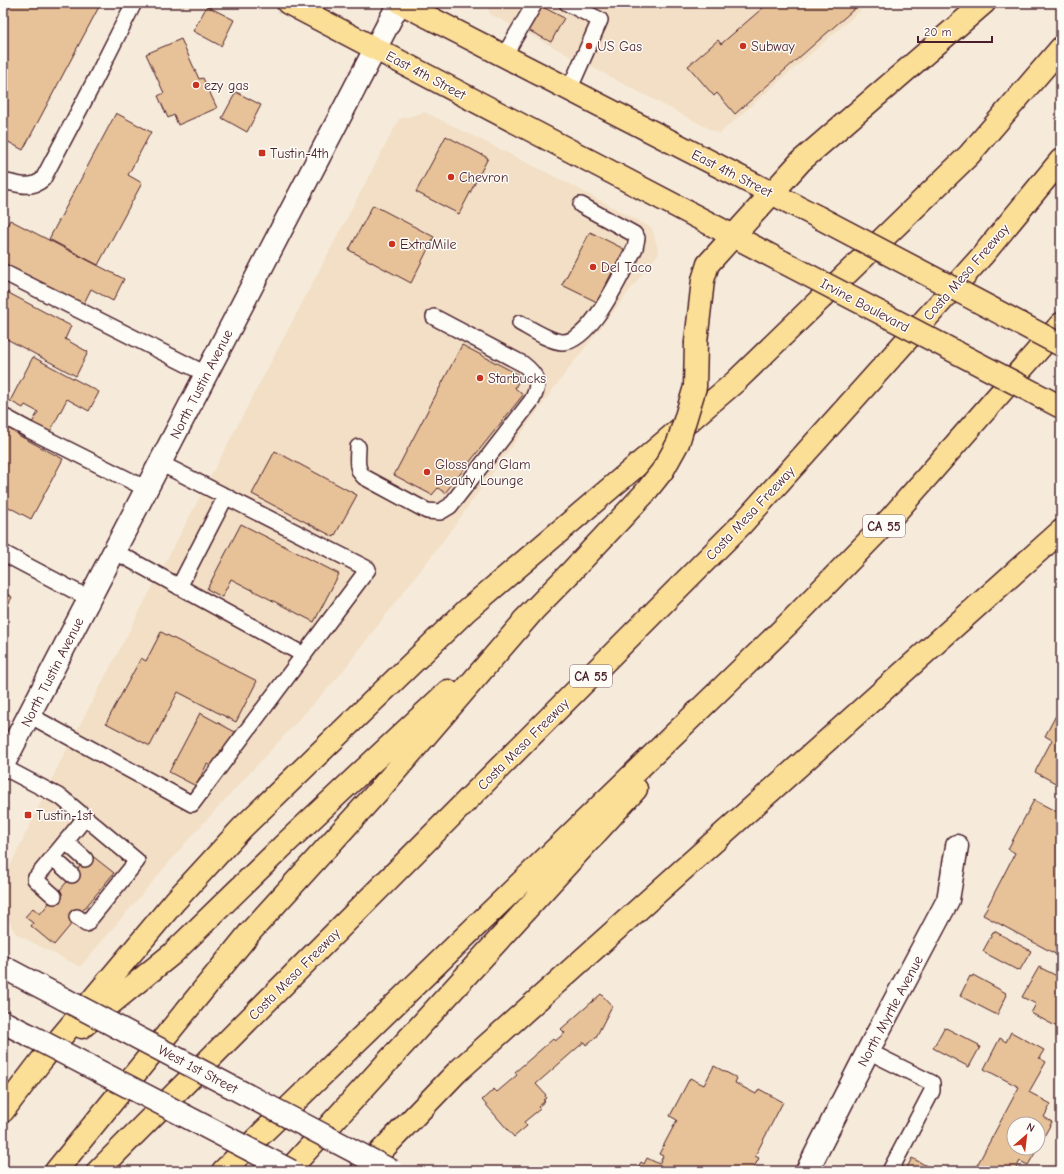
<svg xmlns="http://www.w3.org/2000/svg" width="1064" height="1174" viewBox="0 0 1064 1174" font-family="'Comic Neue',sans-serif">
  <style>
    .built { fill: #f2dfc6 }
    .building { fill: #e7c298; stroke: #4a1f2b }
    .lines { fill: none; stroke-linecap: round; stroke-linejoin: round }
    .service-casing { stroke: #4a1f2b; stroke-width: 18 }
    .minor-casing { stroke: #4a1f2b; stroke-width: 25 }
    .secondary-casing { stroke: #4a1f2b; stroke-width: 25 }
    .primary-casing { stroke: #4a1f2b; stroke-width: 25 }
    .motorway-casing { stroke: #4a1f2b; stroke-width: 25 }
    .service { stroke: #fdfcf7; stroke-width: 15 }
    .minor { stroke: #fdfcf7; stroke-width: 22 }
    .secondary { stroke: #fdfcf7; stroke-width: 22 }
    .primary { stroke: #fbdf96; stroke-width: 22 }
    .motorway { stroke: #fbdf96; stroke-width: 22 }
    .secondary-bridge-casing { stroke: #4a1f2b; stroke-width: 25; stroke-linecap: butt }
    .primary-bridge-casing { stroke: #4a1f2b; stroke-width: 25; stroke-linecap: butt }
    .motorway-bridge-casing { stroke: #4a1f2b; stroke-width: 25; stroke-linecap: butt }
    .secondary-bridge { stroke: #fdfcf7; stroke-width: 22 }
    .primary-bridge { stroke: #fbdf96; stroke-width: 22 }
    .motorway-bridge { stroke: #fbdf96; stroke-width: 22 }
    .poi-dot { fill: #c8321e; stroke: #fdfcf7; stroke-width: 1.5 }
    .labels { text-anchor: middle; stroke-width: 3; stroke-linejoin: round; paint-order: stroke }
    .shield { fill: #fdfcf7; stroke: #806168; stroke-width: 1 }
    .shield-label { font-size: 13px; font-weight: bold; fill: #4a1f2b }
    .poi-label { font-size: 14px; fill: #4a1f2b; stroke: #fdfcf7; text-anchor: start }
    .street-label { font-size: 14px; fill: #4a1f2b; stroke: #fdfcf7 }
  </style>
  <rect width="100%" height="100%" fill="#f6ebda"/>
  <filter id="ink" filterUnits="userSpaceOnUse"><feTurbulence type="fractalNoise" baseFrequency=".025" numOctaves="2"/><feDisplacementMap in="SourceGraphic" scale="8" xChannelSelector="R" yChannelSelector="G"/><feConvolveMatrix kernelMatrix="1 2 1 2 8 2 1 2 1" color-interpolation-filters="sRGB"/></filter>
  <g filter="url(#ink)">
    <!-- built -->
    <path class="built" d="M 486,3 L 869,3 L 719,134 L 490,14 Z
      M 425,112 L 556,177 L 652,228 L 659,253 L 566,372 L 446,537 L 339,676 L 190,838 L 80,967 L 16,934 L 3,910 L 3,881 L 58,766 L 399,119 Z"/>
    <!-- building -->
    <path class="building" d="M 3,3 L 101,3 L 23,150 L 3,139 Z
      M 762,3 L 861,3 L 735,114 L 717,93 L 714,96 L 688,66 L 718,40 L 721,44 L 765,6 Z
      M 539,5 L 564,18 L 551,42 L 526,29 Z
      M 207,6 L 234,20 L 221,46 L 193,31 Z
      M 181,39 L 199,79 L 203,78 L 217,108 L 178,125 L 174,115 L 168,118 L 158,96 L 164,93 L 146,54 Z
      M 236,92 L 261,105 L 247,132 L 222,118 Z
      M 116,113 L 151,132 L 128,175 L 142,183 L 98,265 L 49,239 Z
      M 446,136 L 488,158 L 459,214 L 416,192 Z
      M 373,205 L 434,237 L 411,283 L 349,250 Z
      M 10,220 L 124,279 L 113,301 L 91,289 L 83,305 L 3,263 L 3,234 Z
      M 590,232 L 624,249 L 597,302 L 562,285 Z
      M 3,290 L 71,326 L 65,339 L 88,352 L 76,376 L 3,337 Z
      M 462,345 L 521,376 L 515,388 L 523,395 L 445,493 L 438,488 L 432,495 L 394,475 Z
      M 33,357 L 99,392 L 89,411 L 67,399 L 50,432 L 32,423 L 38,412 L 25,405 L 23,408 L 10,401 Z
      M 3,421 L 21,430 L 18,435 L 63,459 L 31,519 L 3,504 Z
      M 275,451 L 357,495 L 334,537 L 252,494 Z
      M 241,524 L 339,574 L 314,622 L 231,579 L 222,597 L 207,589 Z
      M 3,592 L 12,597 L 3,615 Z
      M 161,632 L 257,681 L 236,722 L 178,692 L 150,746 L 106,723 L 141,658 L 146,661 Z
      M 1061,706 L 1061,786 L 1035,772 L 1052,740 L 1045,736 Z
      M 200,713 L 235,732 L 226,749 L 222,748 L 212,767 L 207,764 L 196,786 L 169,772 Z
      M 1034,800 L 1061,814 L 1061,957 L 983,915 L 1015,853 L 1008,849 Z
      M 90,854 L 114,873 L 54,945 L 31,926 L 33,923 L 25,917 L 33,908 L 40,914 Z
      M 994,931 L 1031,951 L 1020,970 L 1018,969 L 1017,970 L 985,953 L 985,952 L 983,951 Z
      M 1039,967 L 1061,978 L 1061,1029 L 1031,1013 L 1036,1004 L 1022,997 Z
      M 973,975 L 1006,993 L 1005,994 L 1007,995 L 997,1015 L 960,996 L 970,976 L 972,977 Z
      M 601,994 L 612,1006 L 596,1037 L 586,1045 L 584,1042 L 536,1084 L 546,1095 L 545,1096 L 546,1098 L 543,1100 L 545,1101 L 538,1107 L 540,1109 L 524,1122 L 527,1126 L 514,1137 L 482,1100 L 494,1089 L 497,1092 L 517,1075 L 515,1072 L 553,1039 L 555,1041 L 565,1033 L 561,1029 Z
      M 944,1028 L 946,1029 L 946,1028 L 979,1045 L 978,1046 L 980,1047 L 969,1067 L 933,1048 Z
      M 1011,1032 L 1044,1050 L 1039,1058 L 1046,1062 L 1029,1092 L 1051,1104 L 1044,1117 L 1052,1122 L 1038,1147 L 1038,1124 L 1014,1124 L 1014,1148 L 1038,1148 L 1028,1165 L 1020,1161 L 1015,1170 L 1017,1171 L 974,1171 L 1019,1087 L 984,1069 L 1000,1038 L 1006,1042 Z
      M 714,1066 L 737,1078 L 735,1083 L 756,1094 L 759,1089 L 783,1102 L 755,1156 L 759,1158 L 752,1171 L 636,1171 L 641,1162 L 644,1164 L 647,1158 L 659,1164 L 663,1156 L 659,1154 L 677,1120 L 670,1116 L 690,1078 L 704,1085 Z
      M 912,1158 L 936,1171 L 905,1171 Z"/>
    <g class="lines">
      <!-- service casing -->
      <g class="service-casing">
        <path id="service" d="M 567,3 L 600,20 L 569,90
          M 504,56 L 535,3
          M 3,181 C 17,184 31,190 43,179 L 93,84 L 134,3
          M 3,272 L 206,374
          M 520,323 C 531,329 549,341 562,342 C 591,343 623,271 635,248 L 637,238 L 634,234 L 581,205
          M 3,416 L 29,430 L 147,489
          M 358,447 C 358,458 355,469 364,477 L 427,511 L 440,512 L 450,506 L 532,400 C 541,383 537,375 523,364 L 434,317
          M 114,551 L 304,655
          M 3,553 L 90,599
          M 179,587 L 226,496
          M 29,715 L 192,804 L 368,569 L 160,463
          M 3,767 L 62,798 L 137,861 L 86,924 L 77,917
          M 66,842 L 85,859
          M 53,858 L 72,875
          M 54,896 L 35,879 L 85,818
          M 868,1051 L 932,1083 L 932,1091 L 890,1171"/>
      </g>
      <!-- minor casing -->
      <g class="minor-casing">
        <path id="minor" d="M 807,1171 L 868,1051 L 948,900 L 957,846"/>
      </g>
      <!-- secondary casing -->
      <g class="secondary-casing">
        <path id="secondary" d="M 3,765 L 399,3
          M 3,967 L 64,999
          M 3,1022 L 29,1035"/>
      </g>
      <!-- primary casing -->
      <g class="primary-casing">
        <path id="primary" d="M 288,3 L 783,262
          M 401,3 L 818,217"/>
      </g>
      <!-- motorway casing -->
      <g class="motorway-casing">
        <path id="motorway" d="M 696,342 L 703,280 L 708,264 L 801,161 L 984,3
          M 523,621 L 568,575
          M 82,1027 L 172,954 L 288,841 L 448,691
          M 3,1111 L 41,1061 L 175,901 L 242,828 L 466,611 L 735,382 L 969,155 L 1061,48
          M 56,1171 L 251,931 L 380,789 L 533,611
          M 98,1171 L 741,525 L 982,256 L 1061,160
          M 223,1171 L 788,624 L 890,519 L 1061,324
          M 288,1171 L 636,789
          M 362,1171 L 457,1072 L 1061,531"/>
      </g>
      <!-- service -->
      <use href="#service" class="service"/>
      <!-- minor -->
      <use href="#minor" class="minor"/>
      <!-- secondary -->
      <use href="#secondary" class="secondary"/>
      <!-- primary -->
      <use href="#primary" class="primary"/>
      <!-- motorway -->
      <use href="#motorway" class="motorway"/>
      <!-- secondary-bridge casing -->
      <g class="secondary-bridge-casing">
        <path id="secondary-bridge" d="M 64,999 L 392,1171
          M 29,1035 L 291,1171"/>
      </g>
      <!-- primary-bridge casing -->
      <g class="primary-bridge-casing">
        <path id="primary-bridge" d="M 818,217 L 1061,345
          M 783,262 L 1061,407"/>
      </g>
      <!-- motorway-bridge casing -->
      <g class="motorway-bridge-casing">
        <path id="motorway-bridge" d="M 568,575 L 644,494 L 663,470 L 678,443 L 695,387 L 696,342"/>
      </g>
      <!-- secondary-bridge -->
      <use href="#secondary-bridge" class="secondary-bridge"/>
      <!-- primary-bridge -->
      <use href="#primary-bridge" class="primary-bridge"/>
      <!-- motorway-bridge -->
      <use href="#motorway-bridge" class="motorway-bridge"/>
    </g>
  </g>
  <!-- markers -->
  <g class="poi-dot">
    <circle cx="589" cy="46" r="4"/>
    <circle cx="743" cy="46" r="4"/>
    <circle cx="196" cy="85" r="4"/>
    <rect x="258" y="149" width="8" height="8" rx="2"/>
    <circle cx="451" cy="177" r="4"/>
    <circle cx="392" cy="244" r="4"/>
    <circle cx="593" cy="267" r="4"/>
    <circle cx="480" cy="378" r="4"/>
    <circle cx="427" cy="472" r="4"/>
    <rect x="24" y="811" width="8" height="8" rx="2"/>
  </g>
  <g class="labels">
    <!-- shield labels -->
    <g class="shield">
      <rect x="863" y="515" width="42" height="22" rx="3"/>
      <rect x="570" y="665" width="42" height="22" rx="3"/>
    </g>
    <g class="shield-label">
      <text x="884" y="531">CA 55</text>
      <text x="591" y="681">CA 55</text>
    </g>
    <!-- poi labels -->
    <g class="poi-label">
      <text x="597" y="51">US Gas</text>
      <text x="751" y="51">Subway</text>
      <text x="204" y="90">ezy gas</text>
      <text x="270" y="158">Tustin-4th</text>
      <text x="459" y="182">Chevron</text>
      <text x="400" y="249">ExtraMile</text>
      <text x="601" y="272">Del Taco</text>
      <text x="488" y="383">Starbucks</text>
      <text x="435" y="469">Gloss and Glam<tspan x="435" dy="16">Beauty Lounge</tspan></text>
      <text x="36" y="820">Tustin-1st</text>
    </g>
    <!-- street labels -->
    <g class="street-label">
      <text transform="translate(426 75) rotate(28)" y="5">East 4th Street</text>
      <text transform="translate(732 173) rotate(27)" y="5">East 4th Street</text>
      <text transform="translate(966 272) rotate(-49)" y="5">Costa Mesa Freeway</text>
      <text transform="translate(865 305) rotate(28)" y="5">Irvine Boulevard</text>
      <text transform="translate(201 384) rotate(-63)" y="5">North Tustin Avenue</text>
      <text transform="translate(750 513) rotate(-47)" y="5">Costa Mesa Freeway</text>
      <text transform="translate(52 672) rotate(-63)" y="5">North Tustin Avenue</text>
      <text transform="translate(523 744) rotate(-45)" y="5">Costa Mesa Freeway</text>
      <text transform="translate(294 974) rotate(-45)" y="5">Costa Mesa Freeway</text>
      <text transform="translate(890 1011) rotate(-62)" y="5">North Myrtle Avenue</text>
      <text transform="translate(198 1069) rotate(28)" y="5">West 1st Street</text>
    </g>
  </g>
  <!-- margin -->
  <rect width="1064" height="1174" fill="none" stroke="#fdfcf7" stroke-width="16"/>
  <rect x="8" y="8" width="1048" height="1158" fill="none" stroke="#4a1f2b" stroke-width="1.5" filter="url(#ink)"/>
  <!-- north arrow -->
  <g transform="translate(1026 1136) rotate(28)"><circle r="19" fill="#fdfcf7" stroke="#b5a4a5"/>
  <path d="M0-3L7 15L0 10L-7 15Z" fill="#c8321e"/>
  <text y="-6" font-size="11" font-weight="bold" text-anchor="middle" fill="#4a1f2b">N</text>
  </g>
  <!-- scale -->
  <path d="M918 36v6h74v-6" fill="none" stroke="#4a1f2b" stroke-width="2"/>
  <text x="924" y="36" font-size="12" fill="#4a1f2b" stroke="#fdfcf7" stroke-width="3" paint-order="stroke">20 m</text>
</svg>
